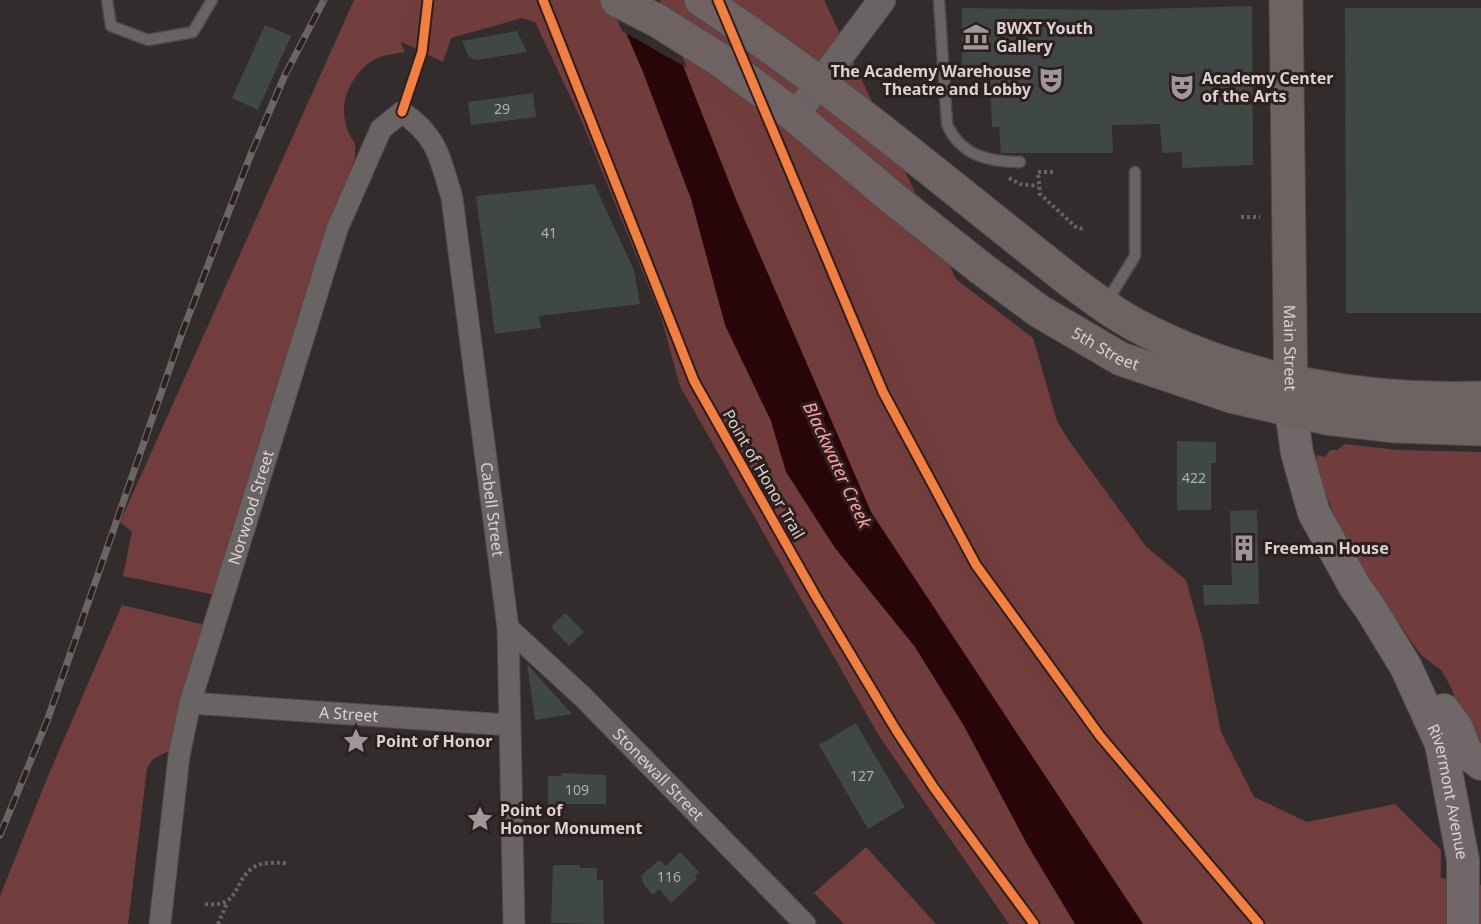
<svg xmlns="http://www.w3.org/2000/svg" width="1481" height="924" viewBox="0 0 1481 924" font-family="'Noto Sans',sans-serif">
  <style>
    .green { fill: #713d3c }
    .forest { fill: #723e3d }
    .water { fill: #280508 }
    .pier { fill: #322c2c }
    .building { fill: #404847 }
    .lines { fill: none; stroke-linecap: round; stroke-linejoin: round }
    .service-casing { stroke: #504a4a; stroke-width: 13 }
    .minor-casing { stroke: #504a4a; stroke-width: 23 }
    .tertiary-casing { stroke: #504a4a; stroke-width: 29 }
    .secondary-casing { stroke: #504a4a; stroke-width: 34 }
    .primary-casing { stroke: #504a4a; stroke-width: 35 }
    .path { stroke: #696363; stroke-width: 4; stroke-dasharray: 3 3; stroke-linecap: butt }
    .service { stroke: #696363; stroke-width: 10 }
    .minor { stroke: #696363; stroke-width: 21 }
    .tertiary { stroke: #696363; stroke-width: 27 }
    .secondary { stroke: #706868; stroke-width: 32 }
    .primary { stroke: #6e6362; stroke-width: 33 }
    .rail-casing { stroke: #6b6666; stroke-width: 7 }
    .rail { stroke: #2c1f1e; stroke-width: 4.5; stroke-dasharray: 14; stroke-linecap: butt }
    .cycleway-casing { stroke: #2c1f1e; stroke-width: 13 }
    .cycleway { stroke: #f27e40; stroke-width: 9 }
    .labels { text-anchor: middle; stroke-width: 6; stroke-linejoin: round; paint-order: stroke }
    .number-label { font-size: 14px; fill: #b4afae }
    .poi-label { font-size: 16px; font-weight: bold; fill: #dad1d1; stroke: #2c1f1e; text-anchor: start }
    .street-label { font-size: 16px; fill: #dad1d1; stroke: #2c1f1e }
    .water-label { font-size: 18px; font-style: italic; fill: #fea19e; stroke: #2c1f1e }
  </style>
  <rect width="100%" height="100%" fill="#322c2c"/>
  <!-- green -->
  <path class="green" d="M 402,0 L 824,0 L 965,298 L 1161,567 L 1178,709 L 1272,827 L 1375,866 L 1481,885 L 1481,924 L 1009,924 L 879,736 L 680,386 L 661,317 L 580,117 L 535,22 L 522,18 L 451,38 L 443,62 L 391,37 Z
    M 1345,444 L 1398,450 L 1481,452 L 1481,748 L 1462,719 L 1451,687 L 1441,670 L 1421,655 L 1411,641 L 1359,563 L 1335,518 L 1315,464 L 1317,455 L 1325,457 L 1330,450 L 1337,450 Z"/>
  <!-- forest -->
  <path class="forest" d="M 354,0 L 413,0 L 401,42 L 405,52 C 392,54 379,55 369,63 C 344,82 335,118 355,143 L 355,158 L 322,248 L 216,595 L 123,576 L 132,532 L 120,522 Z
    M 697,100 L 732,109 L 778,195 L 869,391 L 992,617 L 1144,816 L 1160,816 L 1016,599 L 959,500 L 868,301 L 817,173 L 1033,338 L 1057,421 L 1117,522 L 1186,580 L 1203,641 L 1221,732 L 1254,797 L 1307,822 L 1395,804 L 1441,850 L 1440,924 L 1143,924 L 871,512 L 737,202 Z
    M 122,605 L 205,625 L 173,749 L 153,759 L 147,768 L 128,924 L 0,924 L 0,896 L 48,776 Z
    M 866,847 L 936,924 L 844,924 L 814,893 Z"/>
  <!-- water -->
  <path class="water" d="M 612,0 L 657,0 L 737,202 L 871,512 L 1143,924 L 1075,924 L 1028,846 L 964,726 L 915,647 L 835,548 L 786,472 L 771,421 L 725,325 L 691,199 L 643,72 Z"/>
  <!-- pier -->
  <path class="pier" d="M 609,0 L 660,0 L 687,68 L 622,31 Z"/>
  <!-- building -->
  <path class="building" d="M 1252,6 L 1253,165 L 1182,168 L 1182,152 L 1162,153 L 1160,124 L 1112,125 L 1113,153 L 1001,153 L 999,127 L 992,127 L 990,70 L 962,70 L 962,8 L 1110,10 Z
    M 1345,8 L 1481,8 L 1481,313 L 1346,313 Z
    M 265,25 L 291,36 L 258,110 L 232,98 Z
    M 517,31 L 527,52 L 476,60 L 469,57 L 462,41 Z
    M 533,93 L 536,117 L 471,125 L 468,102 Z
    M 594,184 L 634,270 L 640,304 L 539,316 L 541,328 L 495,334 L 476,196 Z
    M 1177,441 L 1216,442 L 1216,463 L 1211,463 L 1211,510 L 1177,510 Z
    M 1257,510 L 1259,604 L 1204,605 L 1203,585 L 1232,585 L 1230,511 Z
    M 565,613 L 584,632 L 569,646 L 551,627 Z
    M 527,664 L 572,714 L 535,720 Z
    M 856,723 L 905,807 L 868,829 L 819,745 Z
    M 561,773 L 606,775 L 606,804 L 548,804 L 548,776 L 561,776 Z
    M 680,852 L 699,872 L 695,876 L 697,879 L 671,903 L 659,889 L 653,895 L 644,885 L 641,876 L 659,860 L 666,866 Z
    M 558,865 L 580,865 L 580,868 L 597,868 L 597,880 L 603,880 L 604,924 L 551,923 L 553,866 Z"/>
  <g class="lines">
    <!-- service casing -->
    <g class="service-casing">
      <path id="service" d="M 107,0 L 111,26 L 148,40 L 193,32 L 212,0
        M 939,0 L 947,124 C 960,155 988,162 1020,162
        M 1106,303 L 1135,256 L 1135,172"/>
    </g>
    <!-- minor casing -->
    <g class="minor-casing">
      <g id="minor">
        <path id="s1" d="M 508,628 L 583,697 L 805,924"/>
        <path id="s2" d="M 190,703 L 509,725"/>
        <path id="s3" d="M 160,924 L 179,756 L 190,703 L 337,229 L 381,129 L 402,112 C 438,137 440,158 452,198 L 508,628 L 514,924"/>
      </g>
    </g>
    <!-- tertiary casing -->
    <g class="tertiary-casing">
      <path id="tertiary" d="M 795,116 L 882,0"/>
    </g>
    <!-- secondary casing -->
    <g class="secondary-casing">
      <g id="secondary">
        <path id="s4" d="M 1291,410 L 1297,453 L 1314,513 L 1355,587 L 1370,608 L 1406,667 L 1441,744 L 1463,860 L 1463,924"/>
        <path d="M 1444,710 L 1457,728 L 1466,752 L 1481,764"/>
      </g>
    </g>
    <!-- primary casing -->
    <g class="primary-casing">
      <g id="primary">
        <path id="s5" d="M 617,0 L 658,21 L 720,60 L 795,116 L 895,200 L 982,269 L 1039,311 L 1121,359 L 1234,397 L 1326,418 L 1395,426 L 1481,429"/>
        <path d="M 701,0 C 832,85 950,187 1073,283 C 1096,300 1119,317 1145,330 C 1247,382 1367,402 1481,398"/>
        <path id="s6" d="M 1286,0 L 1291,402"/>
      </g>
    </g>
    <!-- path -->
    <path class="path" d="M 1053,172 L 1038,172 L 1040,194 L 1077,228 L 1085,229
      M 1009,178 L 1020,184 L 1038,186
      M 1241,217 L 1260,217
      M 205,904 C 242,908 231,882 254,867 C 264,861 276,863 287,863
      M 218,924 L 227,903"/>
    <!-- service -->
    <use href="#service" class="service"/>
    <!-- minor -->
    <use href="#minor" class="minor"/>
    <!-- tertiary -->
    <use href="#tertiary" class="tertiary"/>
    <!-- secondary -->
    <use href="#secondary" class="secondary"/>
    <!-- primary -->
    <use href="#primary" class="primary"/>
    <!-- rail casing -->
    <g class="rail-casing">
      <path id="rail" d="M 0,835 L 47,721 L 183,330 L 251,154 L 285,75 L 324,0"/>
    </g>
    <!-- rail -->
    <use href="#rail" class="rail"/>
    <!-- cycleway casing -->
    <g class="cycleway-casing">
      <path id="cycleway" d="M 543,0 L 694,381 L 815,595 L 896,730 L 934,788 L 1034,924
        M 718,0 L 883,392 L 976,565 L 1100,736 L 1259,924
        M 402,112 L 422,52 L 428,0"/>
    </g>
    <!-- cycleway -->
    <use href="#cycleway" class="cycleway"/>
  </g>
  <!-- icons -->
  <defs>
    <g id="museum-bare" transform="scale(2.07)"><path d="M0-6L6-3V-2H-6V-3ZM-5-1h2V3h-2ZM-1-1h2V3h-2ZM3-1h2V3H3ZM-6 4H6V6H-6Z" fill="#9f9797" stroke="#2c1f1e" stroke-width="2.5" paint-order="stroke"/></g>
    <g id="theatre-bare" transform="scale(2.07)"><path d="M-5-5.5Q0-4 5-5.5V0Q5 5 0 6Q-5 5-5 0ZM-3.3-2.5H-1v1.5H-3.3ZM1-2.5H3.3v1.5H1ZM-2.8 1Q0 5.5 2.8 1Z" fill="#9f9797" stroke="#2c1f1e" stroke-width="2.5" paint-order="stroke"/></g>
    <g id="building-bare" transform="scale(2.07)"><path d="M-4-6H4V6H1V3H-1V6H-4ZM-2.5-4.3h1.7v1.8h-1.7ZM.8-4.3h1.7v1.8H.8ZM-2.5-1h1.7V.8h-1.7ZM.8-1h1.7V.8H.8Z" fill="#9f9797" stroke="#2c1f1e" stroke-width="2.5" paint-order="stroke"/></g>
    <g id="sight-bare" transform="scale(2.07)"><path d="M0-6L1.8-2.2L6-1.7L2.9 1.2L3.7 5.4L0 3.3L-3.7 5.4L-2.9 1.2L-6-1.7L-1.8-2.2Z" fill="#9f9797" stroke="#2c1f1e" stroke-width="2.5" paint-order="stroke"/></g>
  </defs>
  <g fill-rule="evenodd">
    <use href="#museum-bare" x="976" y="37"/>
    <use href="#theatre-bare" x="1051" y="80"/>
    <use href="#theatre-bare" x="1182" y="87"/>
    <use href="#building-bare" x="1244" y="548"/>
    <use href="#sight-bare" x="356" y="741"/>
    <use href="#sight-bare" x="480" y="819"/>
  </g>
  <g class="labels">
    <!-- number labels -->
    <g class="number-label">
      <text x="502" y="114">29</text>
      <text x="549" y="238">41</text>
      <text x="1194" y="483">422</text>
      <text x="862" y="781">127</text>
      <text x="577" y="795">109</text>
      <text x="669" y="882">116</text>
    </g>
    <!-- poi labels -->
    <g class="poi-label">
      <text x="996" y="34">BWXT Youth<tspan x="996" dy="18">Gallery</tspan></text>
      <text x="1031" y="77" text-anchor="end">The Academy Warehouse<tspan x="1031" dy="18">Theatre and Lobby</tspan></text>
      <text x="1202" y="84">Academy Center<tspan x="1202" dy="18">of the Arts</tspan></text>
      <text x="1264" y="554">Freeman House</text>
      <text x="376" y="747">Point of Honor</text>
      <text x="500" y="816">Point of<tspan x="500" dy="18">Honor Monument</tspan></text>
    </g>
    <!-- street labels -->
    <g class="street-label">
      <text dy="6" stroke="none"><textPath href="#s5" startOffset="602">5th Street</textPath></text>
      <text dy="6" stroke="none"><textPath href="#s6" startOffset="348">Main Street</textPath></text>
      <text transform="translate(764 474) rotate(60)" y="6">Point of Honor Trail</text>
      <text dy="6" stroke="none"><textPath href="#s3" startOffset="428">Norwood Street</textPath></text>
      <text dy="6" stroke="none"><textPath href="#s3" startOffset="1272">Cabell Street</textPath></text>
      <text dy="6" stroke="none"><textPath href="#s2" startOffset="159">A Street</textPath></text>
      <text dy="6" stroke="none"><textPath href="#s1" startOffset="210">Stonewall Street</textPath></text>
      <text dy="6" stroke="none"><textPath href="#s4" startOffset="418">Rivermont Avenue</textPath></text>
    </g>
    <!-- water labels -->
    <g class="water-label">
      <text transform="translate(837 465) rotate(65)" y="6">Blackwater Creek</text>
    </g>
  </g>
</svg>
